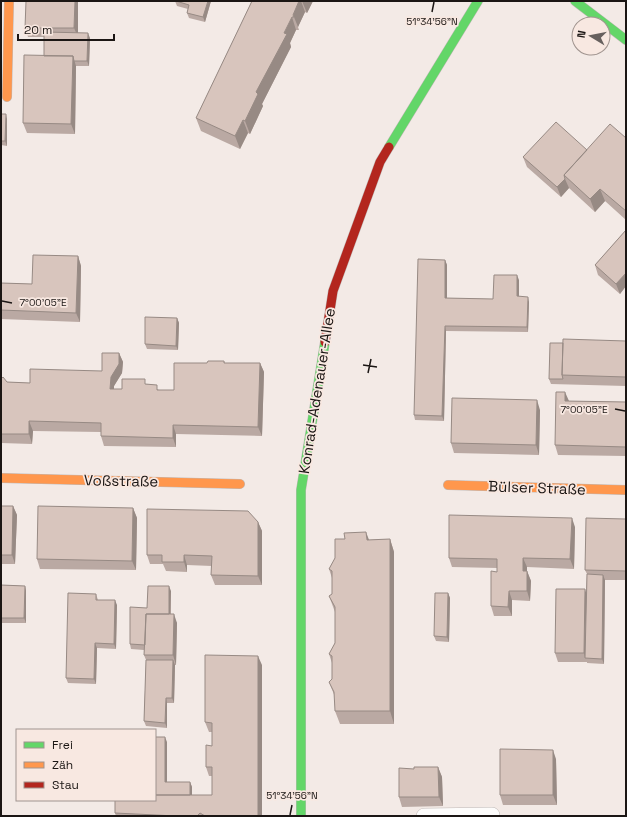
<svg xmlns="http://www.w3.org/2000/svg" width="627" height="817" viewBox="0 0 627 817" font-family="'Space Grotesk',sans-serif">
  <style>
    .lines { fill: none; stroke-linecap: round; stroke-linejoin: round }
    .lane-casing { stroke: #bfb8b6; stroke-width: 16 }
    .fast-casing { stroke: #bfb8b6; stroke-width: 10 }
    .slow-casing { stroke: #bfb8b6; stroke-width: 10 }
    .jam-casing { stroke: #bfb8b6; stroke-width: 10 }
    .lane { stroke: #fdfcfb; stroke-width: 15 }
    .fast { stroke: #63d668; stroke-width: 9 }
    .slow { stroke: #ff974d; stroke-width: 9 }
    .jam { stroke: #b3261e; stroke-width: 9 }
    .wall { fill: #baa9a3 }
    .shaded-wall { fill: #978a84 }
    .building { fill: #d8c5bd; stroke: #978a84 }
    .ticks { fill: none; stroke: #1b1614; stroke-width: 1.5 }
    .labels { text-anchor: middle; stroke-width: 3.5; stroke-linejoin: round; paint-order: stroke }
    .street-label { font-size: 15px; fill: #1b1614; stroke: #f8e8e1 }
    .ticks-label { font-size: 10px; text-anchor: middle; fill: #1b1614; stroke: #f8e8e1; stroke-width: 3.5; stroke-linejoin: round; paint-order: stroke }
  </style>
  <rect width="100%" height="100%" fill="#f3eae6"/>
  <g class="lines">
    <!-- lane casing -->
    <g class="lane-casing">
      <path id="lane" d="M 424,816 L 492,815"/>
    </g>
    <!-- fast casing -->
    <g class="fast-casing">
      <path id="fast" d="M 575,1 L 626,40
        M 389,147 L 478,1
        M 301,816 L 301,490 L 325,342"/>
    </g>
    <!-- slow casing -->
    <g class="slow-casing">
      <path id="slow" d="M 7,97 L 9,1
        M 1,478 L 240,484
        M 448,485 L 626,490"/>
    </g>
    <!-- jam casing -->
    <g class="jam-casing">
      <path id="jam" d="M 325,342 L 333,291 L 380,162 L 389,147"/>
    </g>
    <!-- lane -->
    <use href="#lane" class="lane"/>
    <!-- fast -->
    <use href="#fast" class="fast"/>
    <!-- slow -->
    <use href="#slow" class="slow"/>
    <!-- jam -->
    <use href="#jam" class="jam"/>
  </g>
  <!-- wall -->
  <path class="wall" d="M 78,1 L 78,33 L 90,38 L 89,66 L 76,66 L 75,134 L 27,133 L 23,123 L 44,56 L 44,37 L 28,37 L 25,28 Z
    M 175,1 L 211,1 L 205,22 L 189,18 L 187,13 L 188,9 L 177,6 Z
    M 252,1 L 313,1 L 307,13 L 305,12 L 298,27 L 299,30 L 296,30 L 290,43 L 291,47 L 262,104 L 263,106 L 250,134 L 248,133 L 240,149 L 201,131 L 196,118 Z
    M 1,114 L 7,119 L 7,146 L 1,145 Z
    M 626,138 L 626,220 L 605,201 L 595,212 L 569,188 L 561,197 L 527,167 L 523,157 L 587,150 Z
    M 626,230 L 626,286 L 620,294 L 598,275 L 595,265 Z
    M 78,256 L 81,266 L 80,322 L 1,319 L 1,283 L 32,284 Z
    M 445,260 L 447,265 L 447,298 L 493,299 L 519,280 L 519,296 L 529,302 L 528,332 L 446,331 L 444,421 L 415,420 L 414,415 Z
    M 177,318 L 179,323 L 178,350 L 147,349 L 145,344 Z
    M 626,341 L 626,386 L 551,384 L 549,379 L 563,343 Z
    M 119,353 L 123,362 L 122,373 L 114,386 L 114,389 L 122,389 L 147,384 L 159,390 L 174,390 L 207,363 L 224,361 L 225,363 L 260,363 L 264,372 L 262,436 L 176,434 L 176,447 L 104,446 L 101,436 L 101,432 L 33,431 L 32,444 L 1,443 L 1,379 L 7,382 L 30,383 L 102,371 Z
    M 569,401 L 626,402 L 626,456 L 558,455 L 555,445 Z
    M 540,410 L 539,455 L 454,453 L 451,443 Z
    M 1,506 L 13,506 L 17,515 L 15,564 L 1,564 Z
    M 133,508 L 137,518 L 136,570 L 40,569 L 37,559 Z
    M 626,519 L 626,580 L 605,580 L 604,664 L 587,663 L 587,662 L 558,662 L 555,653 L 586,593 L 587,574 L 585,570 Z
    M 258,522 L 262,531 L 262,585 L 215,585 L 211,575 L 212,566 L 187,565 L 187,572 L 166,571 L 163,564 L 150,564 L 147,555 Z
    M 575,527 L 574,569 L 527,567 L 527,571 L 531,581 L 530,601 L 512,600 L 512,616 L 494,616 L 491,606 L 497,572 L 497,568 L 452,567 L 449,558 Z
    M 390,539 L 394,552 L 394,724 L 340,724 L 335,711 L 335,697 L 329,682 L 332,679 L 332,663 L 329,654 L 335,643 L 335,612 L 329,596 L 332,594 L 332,578 L 329,569 L 335,558 L 369,540 Z
    M 1,585 L 25,586 L 26,591 L 26,623 L 1,623 Z
    M 171,591 L 171,614 L 177,623 L 176,665 L 175,665 L 174,703 L 167,703 L 167,728 L 146,726 L 144,721 L 146,660 L 144,655 L 144,650 L 131,649 L 130,644 L 147,608 Z
    M 448,593 L 450,598 L 449,642 L 436,641 L 434,636 Z
    M 96,594 L 98,600 L 117,605 L 116,649 L 97,648 L 96,684 L 68,683 L 66,678 Z
    M 262,665 L 262,816 L 116,816 L 115,813 L 155,800 L 167,742 L 167,782 L 190,782 L 192,787 L 192,795 L 212,795 L 212,776 L 209,776 L 206,767 L 212,746 L 212,732 L 209,732 L 205,722 Z
    M 556,759 L 557,805 L 503,805 L 500,795 Z
    M 438,767 L 442,777 L 443,806 L 402,807 L 399,797 L 414,769 Z"/>
  <!-- shaded-wall -->
  <path class="shaded-wall" d="M 75,1 L 78,1 L 78,37 L 74,28 Z
    M 208,1 L 211,1 L 205,22 L 203,17 Z
    M 299,1 L 301,1 L 305,12 L 298,27 L 294,17 L 293,15 Z
    M 302,1 L 313,1 L 307,13 Z
    M 292,17 L 296,30 L 290,43 L 291,47 L 262,104 L 263,106 L 250,134 L 245,121 L 256,92 Z
    M 88,33 L 90,38 L 89,66 L 87,61 Z
    M 73,56 L 76,66 L 75,134 L 71,124 Z
    M 6,114 L 7,119 L 7,146 L 5,141 Z
    M 243,120 L 248,133 L 240,149 L 235,136 Z
    M 565,179 L 569,188 L 561,197 L 557,187 Z
    M 600,189 L 605,201 L 595,212 L 590,199 Z
    M 78,256 L 81,266 L 80,322 L 76,313 Z
    M 445,260 L 447,265 L 447,303 L 445,298 Z
    M 626,273 L 626,286 L 620,294 L 616,284 Z
    M 517,275 L 519,280 L 519,301 L 517,296 Z
    M 528,297 L 529,302 L 528,332 L 527,327 Z
    M 177,318 L 179,323 L 178,350 L 176,346 Z
    M 445,326 L 446,331 L 444,421 L 442,416 Z
    M 119,353 L 123,362 L 122,373 L 114,386 L 114,398 L 110,389 L 111,377 Z
    M 260,363 L 264,372 L 262,436 L 258,427 Z
    M 565,392 L 569,401 L 565,401 Z
    M 537,400 L 540,410 L 539,455 L 536,445 Z
    M 29,421 L 33,431 L 32,444 L 29,434 Z
    M 173,425 L 176,434 L 176,447 L 173,438 Z
    M 13,506 L 17,515 L 15,564 L 12,555 Z
    M 133,508 L 137,518 L 136,570 L 132,561 Z
    M 572,518 L 575,527 L 574,569 L 570,559 Z
    M 258,522 L 262,531 L 262,585 L 258,576 Z
    M 366,532 L 371,545 L 367,540 Z
    M 390,539 L 394,552 L 394,724 L 390,711 Z
    M 184,555 L 187,565 L 187,572 L 184,562 Z
    M 523,558 L 527,567 L 527,581 L 523,571 Z
    M 527,571 L 531,581 L 530,601 L 527,591 Z
    M 603,575 L 605,580 L 604,664 L 602,659 Z
    M 25,586 L 26,591 L 26,623 L 24,618 Z
    M 169,586 L 171,591 L 170,622 L 169,617 Z
    M 585,589 L 588,599 L 585,658 L 584,653 Z
    M 509,591 L 512,600 L 512,616 L 508,607 Z
    M 448,593 L 450,598 L 449,642 L 447,637 Z
    M 115,600 L 117,605 L 116,649 L 114,644 Z
    M 174,614 L 177,623 L 176,665 L 173,655 Z
    M 95,643 L 97,648 L 96,684 L 94,679 Z
    M 258,656 L 262,665 L 262,816 L 258,816 Z
    M 173,660 L 175,665 L 174,703 L 172,698 Z
    M 166,698 L 167,703 L 167,728 L 165,723 Z
    M 165,737 L 167,742 L 167,787 L 165,782 Z
    M 553,750 L 556,759 L 557,805 L 553,795 Z
    M 438,767 L 442,777 L 443,806 L 439,797 Z
    M 190,782 L 192,787 L 192,804 L 190,799 Z"/>
  <!-- building -->
  <path class="building" d="M 26,1 L 75,1 L 74,28 L 25,28 Z
    M 176,1 L 208,1 L 203,17 L 187,13 L 189,5 Z
    M 252,1 L 299,1 L 293,15 L 294,17 L 292,17 L 284,33 L 287,34 L 256,92 L 258,94 L 245,121 L 243,120 L 235,136 L 196,118 Z
    M 44,32 L 88,33 L 87,61 L 74,61 L 73,56 L 44,56 Z
    M 24,55 L 73,56 L 71,124 L 23,123 Z
    M 1,114 L 6,114 L 5,141 L 1,141 Z
    M 556,122 L 587,150 L 564,175 L 565,179 L 557,187 L 523,157 Z
    M 610,124 L 626,138 L 626,211 L 600,189 L 590,199 L 564,175 Z
    M 626,230 L 626,273 L 616,284 L 595,265 Z
    M 33,255 L 78,256 L 76,313 L 1,310 L 1,283 L 32,284 Z
    M 418,259 L 445,260 L 445,298 L 493,299 L 494,275 L 517,275 L 517,296 L 528,297 L 527,327 L 445,326 L 442,416 L 414,415 Z
    M 145,317 L 177,318 L 176,346 L 145,344 Z
    M 563,339 L 626,341 L 626,377 L 562,375 Z
    M 550,343 L 563,343 L 562,375 L 563,379 L 549,379 Z
    M 102,353 L 119,353 L 119,364 L 111,377 L 110,389 L 122,389 L 122,379 L 145,379 L 145,384 L 157,385 L 157,390 L 174,390 L 174,363 L 207,363 L 208,361 L 224,361 L 224,363 L 260,363 L 258,427 L 173,425 L 173,438 L 101,436 L 101,423 L 29,421 L 29,434 L 1,434 L 1,379 L 3,377 L 7,382 L 30,383 L 30,369 L 102,371 Z
    M 556,392 L 565,392 L 565,401 L 626,402 L 626,447 L 555,445 Z
    M 452,398 L 537,400 L 536,445 L 451,443 Z
    M 1,506 L 13,506 L 12,555 L 1,555 Z
    M 38,506 L 133,508 L 132,561 L 37,559 Z
    M 147,509 L 248,511 L 258,522 L 258,576 L 211,575 L 212,556 L 184,555 L 184,562 L 162,562 L 162,555 L 147,555 Z
    M 449,515 L 572,518 L 570,559 L 523,558 L 523,571 L 527,571 L 527,591 L 509,591 L 508,607 L 491,606 L 491,571 L 497,572 L 497,559 L 449,558 Z
    M 586,518 L 626,519 L 626,571 L 585,570 Z
    M 366,532 L 367,540 L 390,539 L 390,711 L 335,711 L 334,692 L 329,682 L 332,679 L 332,656 L 329,654 L 335,643 L 335,607 L 329,596 L 332,594 L 332,571 L 329,569 L 335,558 L 335,539 L 345,539 L 344,533 Z
    M 587,574 L 603,575 L 602,659 L 585,658 Z
    M 1,585 L 25,586 L 24,618 L 1,618 Z
    M 148,586 L 169,586 L 169,614 L 146,614 L 145,645 L 130,644 L 130,607 L 147,608 Z
    M 556,589 L 585,589 L 584,653 L 555,653 Z
    M 68,593 L 96,594 L 96,600 L 115,600 L 114,644 L 95,643 L 94,679 L 66,678 Z
    M 435,593 L 448,593 L 447,637 L 434,636 Z
    M 146,614 L 174,614 L 173,655 L 144,655 Z
    M 205,655 L 258,656 L 258,816 L 205,816 L 200,813 L 197,816 L 176,816 L 115,813 L 115,800 L 155,800 L 155,795 L 212,795 L 212,767 L 206,767 L 206,745 L 212,746 L 212,723 L 205,722 Z
    M 146,660 L 173,660 L 172,698 L 166,698 L 165,723 L 144,721 Z
    M 155,737 L 165,737 L 165,782 L 190,782 L 190,795 L 155,795 Z
    M 500,749 L 553,750 L 553,795 L 500,795 Z
    M 414,767 L 438,767 L 439,797 L 399,797 L 399,768 L 414,769 Z"/>
  <!-- ticks -->
  <path class="ticks" d="M 432,12 L 434,2M 2,301 L 12,303M 363,365 L 377,367M 368,373 L 371,359M 615,409 L 625,411M 290,815 L 292,805"/>
  <g class="labels">
    <!-- street labels -->
    <g class="street-label">
      <text transform="translate(317 391) rotate(-81)" y="5">Konrad-Adenauer-Allee</text>
      <text transform="translate(121 481) rotate(1)" y="5">Voßstraße</text>
      <text transform="translate(537 488) rotate(2)" y="5">Bülser Straße</text>
    </g>
  </g>
  <g class="ticks-label">
    <text x="432" y="25">51°34'56"N</text>
    <text x="43" y="306">7°00'05"E</text>
    <text x="584" y="413">7°00'05"E</text>
    <text x="292" y="799">51°34'56"N</text>
  </g>
  <!-- border -->
  <rect width="627" height="817" fill="none" stroke="#1b1614" stroke-width="4"/>
  <!-- legend -->
  <rect x="16" y="729" width="140" height="72" fill="#f8e8e1" stroke="#a0948f"/>
  <rect x="24" y="742" width="20" height="6" fill="#63d668" stroke="#a0948f"/>
  <text x="52" y="749" font-size="12" fill="#1b1614">Frei</text>
  <rect x="24" y="762" width="20" height="6" fill="#ff974d" stroke="#a0948f"/>
  <text x="52" y="769" font-size="12" fill="#1b1614">Zäh</text>
  <rect x="24" y="782" width="20" height="6" fill="#b3261e" stroke="#a0948f"/>
  <text x="52" y="789" font-size="12" fill="#1b1614">Stau</text>
  <!-- north arrow -->
  <g transform="translate(591 36) rotate(280)"><circle r="19" fill="#f8e8e1" stroke="#a0948f"/>
  <path d="M0-3L7 15L0 10L-7 15Z" fill="#67605e"/>
  <text y="-6" font-size="11" font-weight="bold" text-anchor="middle" fill="#1b1614">N</text>
  </g>
  <!-- scale -->
  <path d="M18 34v6h96v-6" fill="none" stroke="#1b1614" stroke-width="2"/>
  <text x="24" y="34" font-size="12" fill="#1b1614" stroke="#f8e8e1" stroke-width="3" paint-order="stroke">20 m</text>
</svg>
